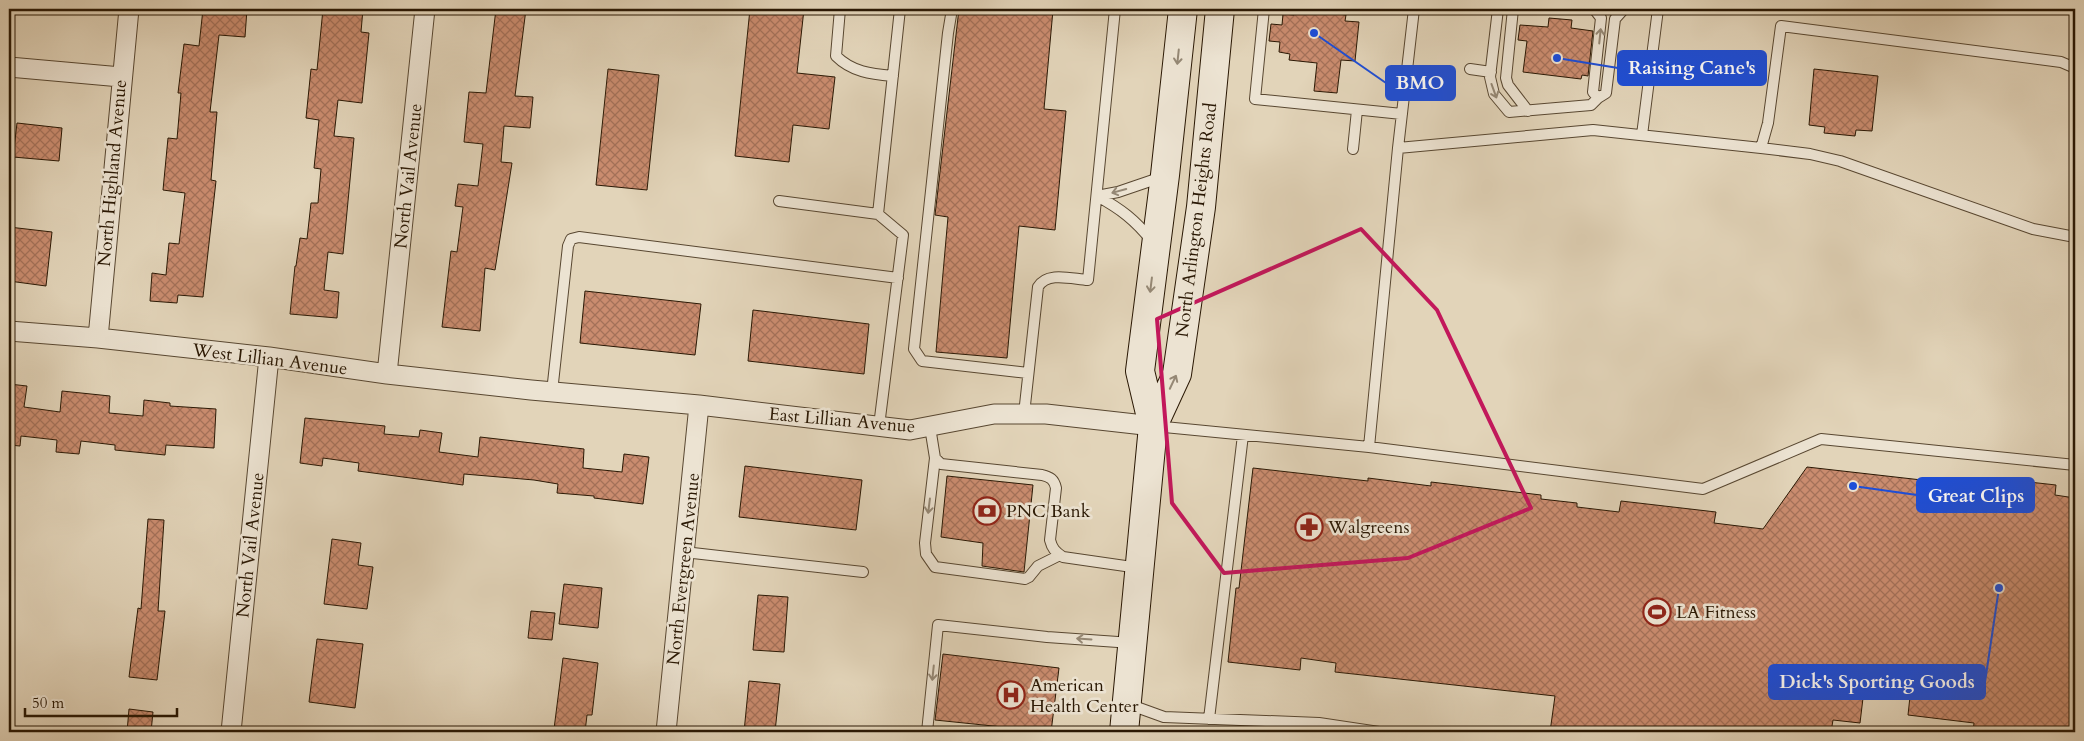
<svg xmlns="http://www.w3.org/2000/svg" width="2084" height="741" viewBox="0 0 2084 741" font-family="Cardo,serif">
  <style>
    .building { fill: url(#building-cross-hatch); stroke: #2a1804 }
    .lines { fill: none; stroke-linecap: round; stroke-linejoin: round }
    .service-casing { stroke: #584731; stroke-width: 12 }
    .minor-casing { stroke: #584731; stroke-width: 21 }
    .secondary-casing { stroke: #2a1804; stroke-width: 30 }
    .service { stroke: #ece3d2; stroke-width: 10 }
    .minor { stroke: #ece3d2; stroke-width: 19 }
    .secondary { stroke: #ece3d2; stroke-width: 28 }
    .oneway { stroke: #958875 }
    .marked { fill: none; stroke: #c2185b; stroke-width: 4; stroke-linejoin: round }
    .labels { text-anchor: middle; stroke-width: 5; stroke-linejoin: round; paint-order: stroke }
    .street-label { font-size: 18px; fill: #2a1804; stroke: #ece3d2 }
    .poi-label { font-size: 18px; fill: #2a1804; stroke: #ece3d2; text-anchor: start }
    .leader { fill: none; stroke: #1d4ed8; stroke-width: 2 }
    .callout-dot { fill: #1d4ed8; stroke: #ece3d2; stroke-width: 2 }
    .callout { fill: #1d4ed8; stroke: #1d4ed8; stroke-width: 2 }
    .callout-label { font-size: 19px; text-anchor: middle; font-weight: bold; fill: #fff }
  </style>
  <defs>
    <pattern id="building-cross-hatch" width="8" height="8" patternUnits="userSpaceOnUse" patternTransform="scale(1.25)"><rect width="8" height="8" fill="#ca8c6f"/><path d="M0 0l8 8M0 8l8-8" fill="none" stroke="#a47159"/></pattern>
  </defs>
  <rect width="100%" height="100%" fill="#e2d4b9"/>
  <filter id="stains"><feTurbulence type="fractalNoise" baseFrequency=".004" numOctaves="4"/><feColorMatrix values="0 0 0 0 .2 0 0 0 0 .09 0 0 0 0 .02 0 0 0 .5 -.17"/></filter>
  <radialGradient id="worn" r=".72"><stop offset=".6" stop-color="#630" stop-opacity="0"/><stop offset="1" stop-color="#630" stop-opacity=".3"/></radialGradient>
  <!-- building -->
  <path class="building" d="M 203,9 L 247,9 L 245,37 L 219,35 L 210,112 L 217,112 L 211,180 L 216,181 L 203,297 L 178,295 L 177,303 L 150,301 L 152,273 L 166,275 L 169,243 L 179,244 L 185,193 L 163,190 L 168,138 L 177,139 L 181,93 L 178,93 L 184,44 L 199,46 Z
    M 323,9 L 363,9 L 361,32 L 369,33 L 362,103 L 338,100 L 334,136 L 354,138 L 343,254 L 328,252 L 324,290 L 339,292 L 337,318 L 290,314 L 295,266 L 296,266 L 300,238 L 307,239 L 311,203 L 318,203 L 321,169 L 314,168 L 319,120 L 306,118 L 311,69 L 317,70 Z
    M 496,9 L 526,9 L 515,96 L 533,97 L 530,128 L 504,126 L 501,162 L 512,163 L 495,270 L 485,268 L 480,331 L 442,327 L 451,251 L 457,252 L 463,207 L 455,206 L 458,184 L 478,186 L 483,144 L 464,142 L 469,92 L 486,93 Z
    M 750,9 L 804,9 L 797,73 L 835,77 L 829,129 L 793,125 L 789,162 L 735,156 Z
    M 959,9 L 1053,10 L 1044,109 L 1066,111 L 1055,230 L 1019,226 L 1007,358 L 936,352 L 948,217 L 935,215 Z
    M 1295,9 L 1346,15 L 1345,21 L 1359,22 L 1355,61 L 1341,60 L 1337,93 L 1314,91 L 1317,63 L 1289,60 L 1290,54 L 1279,52 L 1280,42 L 1269,41 L 1271,24 L 1282,25 L 1283,14 L 1294,15 Z
    M 1549,18 L 1572,20 L 1571,28 L 1593,31 L 1588,76 L 1582,75 L 1581,79 L 1523,72 L 1527,41 L 1518,40 L 1520,25 L 1548,27 Z
    M 608,69 L 659,75 L 647,190 L 596,185 Z
    M 1814,69 L 1878,76 L 1872,131 L 1856,130 L 1855,136 L 1824,133 L 1825,127 L 1809,125 Z
    M 17,123 L 62,128 L 59,161 L 13,157 Z
    M 9,227 L 52,232 L 46,286 L 9,281 Z
    M 585,291 L 701,304 L 695,355 L 580,343 Z
    M 753,310 L 869,324 L 864,374 L 748,361 Z
    M 9,384 L 27,386 L 24,407 L 60,412 L 62,391 L 110,396 L 109,413 L 143,416 L 144,400 L 170,403 L 170,406 L 216,409 L 214,448 L 166,445 L 165,455 L 115,450 L 115,445 L 81,441 L 79,454 L 56,452 L 57,440 L 21,436 L 20,446 L 9,445 Z
    M 305,418 L 385,426 L 384,434 L 419,437 L 420,430 L 442,433 L 439,452 L 478,457 L 480,437 L 584,449 L 583,468 L 622,472 L 624,454 L 649,457 L 643,504 L 594,498 L 594,496 L 557,493 L 558,484 L 534,480 L 464,474 L 463,485 L 358,471 L 359,463 L 323,458 L 322,466 L 300,463 Z
    M 745,466 L 862,480 L 856,530 L 739,517 Z
    M 1807,467 L 2001,489 L 2002,479 L 2056,485 L 2055,495 L 2075,498 L 2075,732 L 2054,732 L 2013,727 L 2013,732 L 1973,732 L 1974,723 L 1908,715 L 1912,678 L 1866,673 L 1860,723 L 1833,720 L 1831,732 L 1760,732 L 1736,729 L 1736,732 L 1550,732 L 1555,696 L 1335,672 L 1336,663 L 1301,658 L 1300,670 L 1228,662 L 1236,588 L 1239,588 L 1253,468 L 1368,481 L 1368,478 L 1431,486 L 1431,482 L 1541,495 L 1541,499 L 1577,503 L 1577,507 L 1619,512 L 1621,501 L 1716,512 L 1714,523 L 1763,529 Z
    M 947,476 L 1033,485 L 1024,572 L 982,566 L 983,543 L 941,537 Z
    M 148,519 L 164,520 L 158,611 L 165,611 L 157,680 L 129,677 L 138,608 L 141,609 Z
    M 332,539 L 361,543 L 358,565 L 373,567 L 367,609 L 324,604 Z
    M 564,584 L 602,588 L 598,628 L 559,624 Z
    M 758,595 L 788,597 L 784,652 L 753,650 Z
    M 531,611 L 555,613 L 552,640 L 528,638 Z
    M 317,639 L 363,644 L 355,708 L 309,702 Z
    M 943,654 L 1059,668 L 1051,732 L 935,720 Z
    M 563,658 L 598,663 L 592,715 L 587,715 L 585,732 L 554,729 Z
    M 749,681 L 780,684 L 775,732 L 744,732 Z
    M 129,709 L 153,712 L 151,732 L 127,732 Z"/>
  <g class="lines">
    <!-- service casing -->
    <g class="service-casing">
      <path id="service" d="M 840,9 L 836,56 C 852,72 871,74 893,76
        M 952,9 L 948,33 L 914,349 L 922,361 L 1028,373
        M 1264,9 L 1255,99 L 1402,114
        M 1498,9 L 1490,77 L 1494,94 L 1509,112 L 1591,105 L 1598,98 L 1606,93 L 1615,19 L 1624,9
        M 1513,9 L 1506,78 L 1508,85 L 1528,111
        M 1594,9 L 1601,18 L 1593,92 L 1598,98
        M 1470,69 L 1491,72
        M 1642,135 L 1658,9 L 1654,9
        M 1398,148 L 1414,9
        M 1761,148 L 1768,123 L 1781,26 L 2061,62 L 2075,68
        M 1353,149 L 1357,110
        M 779,201 L 878,214 L 900,9
        M 878,214 L 903,235 L 879,426
        M 1152,241 C 1135,220 1121,209 1097,196 L 1118,192 L 1162,177
        M 552,392 L 568,246 L 571,239 L 579,237 L 898,278
        M 1024,414 L 1038,287 C 1047,271 1072,279 1088,280 L 1115,9
        M 1154,426 L 1369,447 L 1703,489 L 1821,439 L 2075,465
        M 930,427 L 935,458 L 941,464 L 1042,475 C 1050,477 1054,479 1056,488 L 1050,540 C 1052,548 1055,552 1063,557 L 1139,568
        M 1369,447 L 1398,148 L 1593,130 L 1761,148 L 1810,154 L 1840,161 L 2033,229 L 2075,237
        M 935,458 L 925,543 L 926,554 L 935,567 L 1025,579 L 1029,577 L 1038,566 L 1060,555
        M 684,552 L 863,572
        M 1128,704 L 1164,717 L 1319,723 L 1379,732
        M 1209,719 L 1243,435
        M 927,732 L 938,625 L 1047,637 L 1132,643"/>
    </g>
    <!-- minor casing -->
    <g class="minor-casing">
      <path id="minor" d="M 9,67 L 121,77
        M 9,331 L 98,338 L 269,357 L 387,374 L 531,390 L 699,405 L 910,430 L 994,414 L 1046,414 L 1153,426
        M 98,338 L 129,9
        M 387,374 L 425,9
        M 231,732 L 269,357
        M 666,732 L 699,405"/>
    </g>
    <!-- secondary casing -->
    <g class="secondary-casing">
      <path id="secondary" d="M 1153,426 L 1177,374 L 1201,207 L 1220,9
        M 1124,732 L 1153,426 L 1140,371 L 1165,175 L 1183,9"/>
    </g>
    <!-- service -->
    <use href="#service" class="service"/>
    <!-- minor -->
    <use href="#minor" class="minor"/>
    <!-- secondary -->
    <use href="#secondary" class="secondary"/>
  </g>
  <!-- one-way arrows -->
  <defs><path id="oneway-shaft" d="M-6 0H5M1.5-3L5.5 0L1.5 3" fill="none" stroke-width="1.6" stroke-linecap="round" stroke-linejoin="round" transform="scale(1.25)"/></defs>
  <g class="oneway">
    <use href="#oneway-shaft" transform="translate(1600 36) rotate(-84)"/>
    <use href="#oneway-shaft" transform="translate(1178 57) rotate(96)"/>
    <use href="#oneway-shaft" transform="translate(1494 91) rotate(70)"/>
    <use href="#oneway-shaft" transform="translate(1119 191) rotate(165)"/>
    <use href="#oneway-shaft" transform="translate(1151 285) rotate(97)"/>
    <use href="#oneway-shaft" transform="translate(1173 382) rotate(-65)"/>
    <use href="#oneway-shaft" transform="translate(929 506) rotate(97)"/>
    <use href="#oneway-shaft" transform="translate(1084 639) rotate(-176)"/>
    <use href="#oneway-shaft" transform="translate(933 673) rotate(96)"/>
  </g>
  <!-- marked area -->
  <path class="marked" d="M 1361,229 L 1437,310 L 1531,508 L 1408,558 L 1224,573 L 1172,503 L 1157,319 Z"/>
  <!-- icons -->
  <defs>
    <g id="bank-ring" transform="scale(1.4375)"><circle r="9.5" fill="#ece3d2" stroke="#8f2418" stroke-width="1.5"/><path d="M-6-4H6V4H-6ZM0-2.3a2.3 2.3 0 1 0 0 4.6a2.3 2.3 0 1 0 0-4.6Z" fill="#8f2418"/></g>
    <g id="pharmacy-ring" transform="scale(1.4375)"><circle r="9.5" fill="#ece3d2" stroke="#8f2418" stroke-width="1.5"/><path d="M-2-6h4v4h4v4h-4v4h-4v-4h-4v-4h4Z" fill="#8f2418"/></g>
    <g id="stadium-ring" transform="scale(1.4375)"><circle r="9.5" fill="#ece3d2" stroke="#8f2418" stroke-width="1.5"/><path d="M0-5a6.5 5 0 1 0 0 10a6.5 5 0 1 0 0-10ZM-3.5-1.8h7v3.6h-7Z" fill="#8f2418"/></g>
    <g id="hospital-ring" transform="scale(1.4375)"><circle r="9.5" fill="#ece3d2" stroke="#8f2418" stroke-width="1.5"/><path d="M-5-5h3v3.5h4V-5h3V5h-3V1.5h-4V5h-3Z" fill="#8f2418"/></g>
  </defs>
  <g fill-rule="evenodd">
    <use href="#bank-ring" x="987" y="511"/>
    <use href="#pharmacy-ring" x="1309" y="527"/>
    <use href="#stadium-ring" x="1657" y="612"/>
    <use href="#hospital-ring" x="1011" y="695"/>
  </g>
  <g class="labels">
    <!-- street labels -->
    <g class="street-label">
      <text transform="translate(112 173) rotate(-85)" y="6">North Highland Avenue</text>
      <text transform="translate(408 176) rotate(-84)" y="6">North Vail Avenue</text>
      <text transform="translate(1196 220) rotate(-83)" y="6">North Arlington Heights Road</text>
      <text transform="translate(270 359) rotate(7)" y="6">West Lillian Avenue</text>
      <text transform="translate(842 420) rotate(5)" y="6">East Lillian Avenue</text>
      <text transform="translate(250 545) rotate(-84)" y="6">North Vail Avenue</text>
      <text transform="translate(683 569) rotate(-84)" y="6">North Evergreen Avenue</text>
    </g>
    <!-- poi labels -->
    <g class="poi-label">
      <text x="1006" y="517">PNC Bank</text>
      <text x="1328" y="533">Walgreens</text>
      <text x="1676" y="618">LA Fitness</text>
      <text x="1030" y="691">American<tspan x="1030" dy="21">Health Center</tspan></text>
    </g>
  </g>
  <!-- callouts -->
  <path class="leader" d="M1557 58L1618 68M1314 33L1386 83M1853 486L1917 495M1999 588L1985 682"/>
  <g class="callout-dot">
    <circle cx="1557" cy="58" r="5"/>
    <circle cx="1314" cy="33" r="5"/>
    <circle cx="1853" cy="486" r="5"/>
    <circle cx="1999" cy="588" r="5"/>
  </g>
  <g class="callout">
    <rect x="1618" y="51" width="148" height="34" rx="5"/>
    <rect x="1386" y="66" width="69" height="34" rx="5"/>
    <rect x="1917" y="478" width="117" height="34" rx="5"/>
    <rect x="1769" y="665" width="216" height="34" rx="5"/>
  </g>
  <g class="callout-label">
    <text x="1692" y="74">Raising Cane's</text>
    <text x="1420" y="89">BMO</text>
    <text x="1976" y="502">Great Clips</text>
    <text x="1877" y="688">Dick's Sporting Goods</text>
  </g>
  <!-- margin -->
  <rect width="2084" height="741" fill="none" stroke="#e2d4b9" stroke-width="30"/>
  <rect x="10" y="10" width="2064" height="721" fill="none" stroke="#2a1804" stroke-width="2.5"/>
  <rect x="15" y="15" width="2054" height="711" fill="none" stroke="#2a1804"/>
  <!-- scale -->
  <path d="M25 708v8h152v-8" fill="none" stroke="#2a1804" stroke-width="2.5"/>
  <text x="32" y="708" font-size="15" fill="#2a1804" stroke="#ece3d2" stroke-width="4" paint-order="stroke">50 m</text>
  <rect width="100%" height="100%" filter="url(#stains)"/>
  <rect width="100%" height="100%" fill="url(#worn)"/>
</svg>
